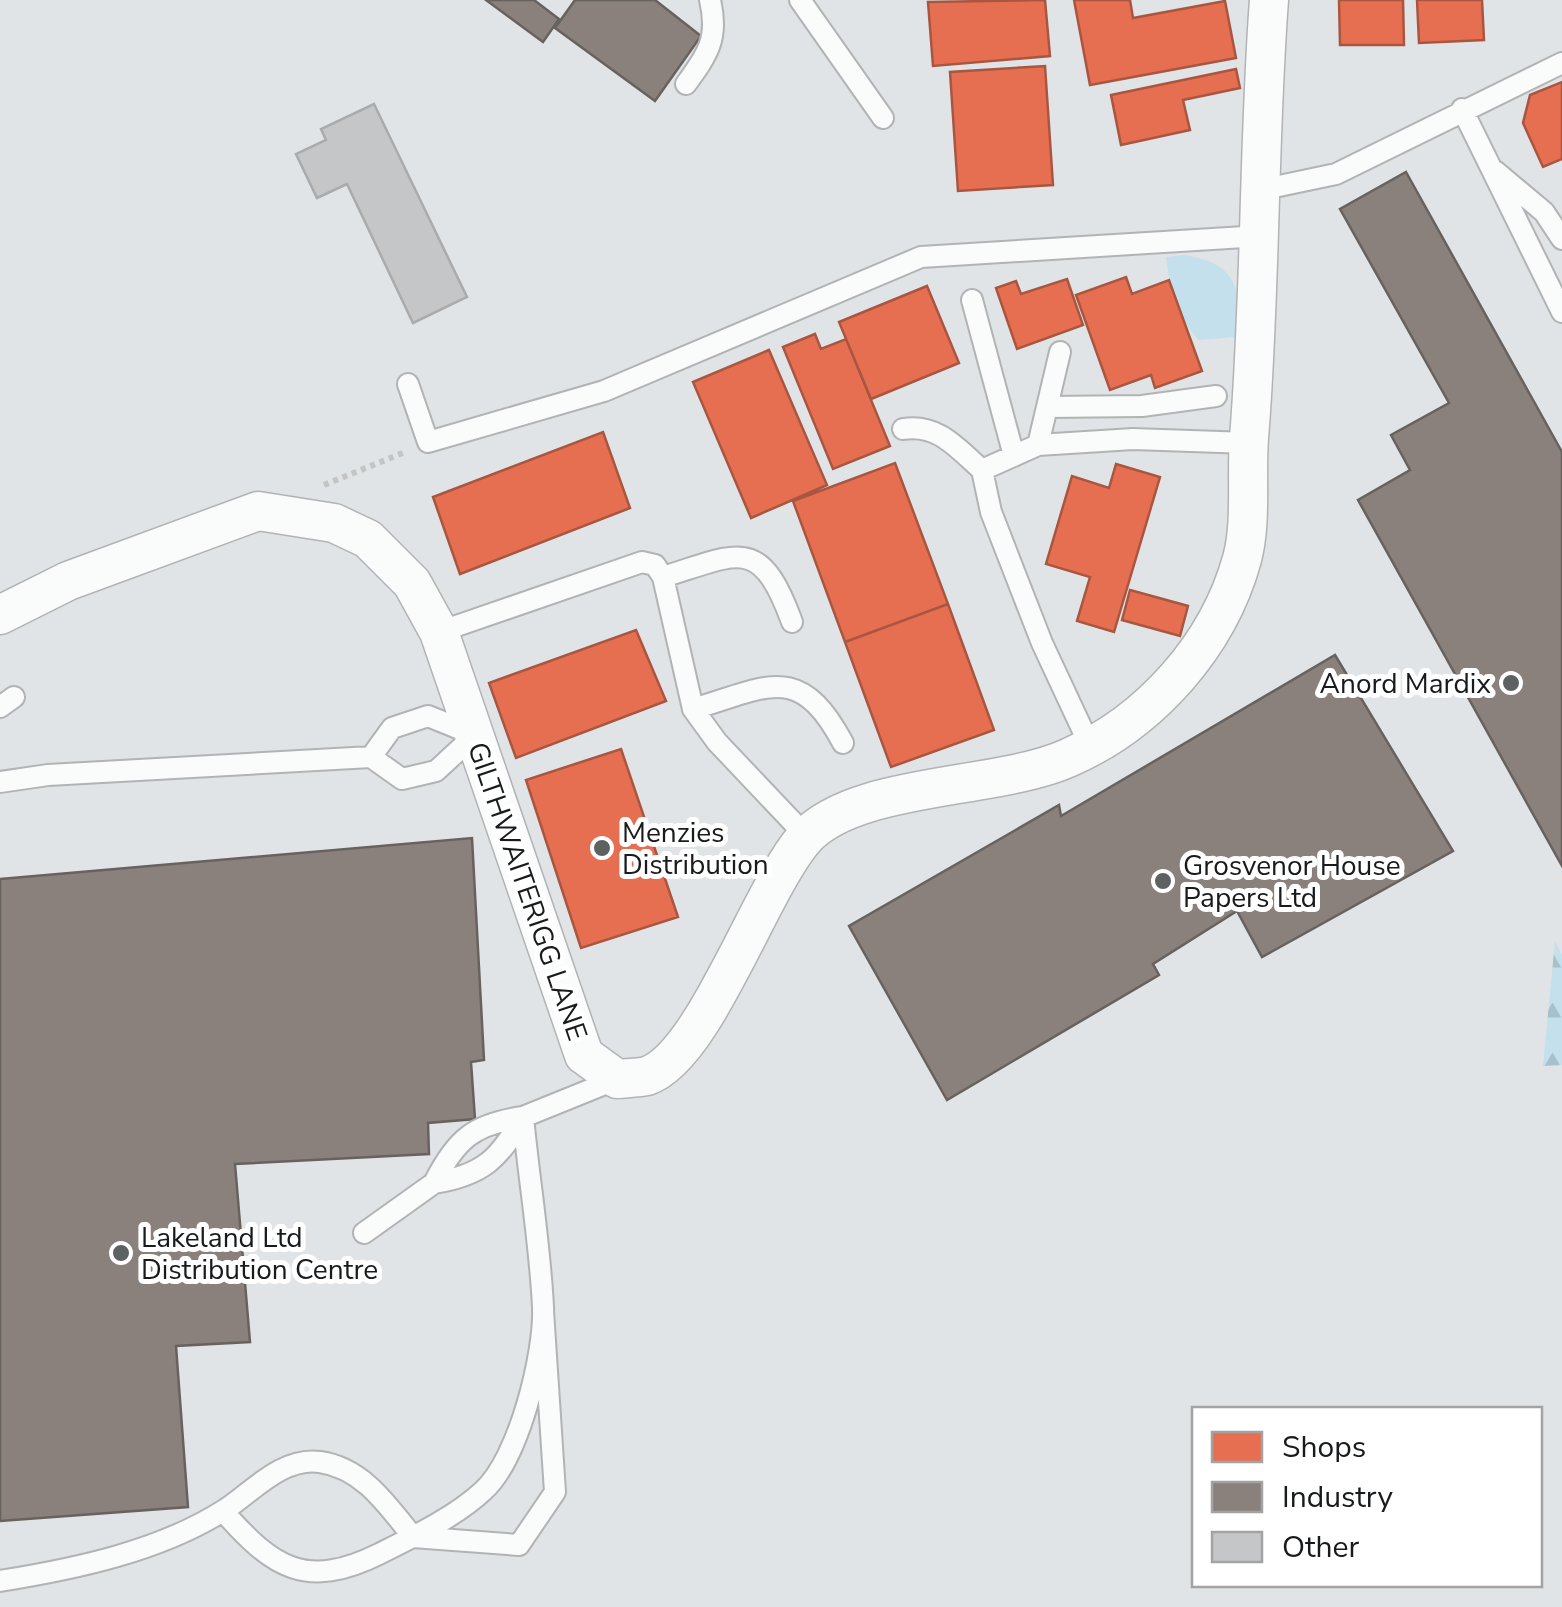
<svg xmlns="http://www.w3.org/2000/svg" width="1562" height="1607" viewBox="0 0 1562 1607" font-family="'Nunito Sans',sans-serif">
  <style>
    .grass { fill: #c3e0ec }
    .forest { fill: url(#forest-firs) }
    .shops { fill: #e76f51; stroke: #a95641; stroke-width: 2.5 }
    .industry { fill: #8a817c; stroke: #68625f; stroke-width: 2.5 }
    .building { fill: #c4c6c8; stroke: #a9abad; stroke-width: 2.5 }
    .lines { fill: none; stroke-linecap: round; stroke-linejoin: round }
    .lane-casing { stroke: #b1b3b4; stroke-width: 24 }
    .street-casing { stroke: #b1b3b4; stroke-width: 41 }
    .path { stroke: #c4c4c5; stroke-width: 6; stroke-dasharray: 5 5; stroke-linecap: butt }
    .lane { stroke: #fafbfb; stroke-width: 20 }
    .street { stroke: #fafbfb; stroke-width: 38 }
    .poi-dot { fill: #5e6162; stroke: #fff; stroke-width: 4 }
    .labels { text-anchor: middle; stroke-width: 10; stroke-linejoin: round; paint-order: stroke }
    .poi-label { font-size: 28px; fill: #181a1b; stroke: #fff; text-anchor: start }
    .street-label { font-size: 28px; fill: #181a1b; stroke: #fff }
  </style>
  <defs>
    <pattern id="forest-firs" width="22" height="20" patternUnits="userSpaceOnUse" patternTransform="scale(2.5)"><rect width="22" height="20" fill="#c3e0ec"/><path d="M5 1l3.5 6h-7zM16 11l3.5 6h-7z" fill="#a7c0ca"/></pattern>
  </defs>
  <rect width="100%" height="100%" fill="#e1e4e6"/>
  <!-- grass -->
  <path class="grass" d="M 1184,255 C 1237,263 1243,290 1236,337 L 1199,340 C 1178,319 1170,287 1166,257 Z"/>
  <!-- forest -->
  <path class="forest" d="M 1555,941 L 1562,955 L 1562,1065 L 1543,1066 Z"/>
  <!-- shops -->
  <path class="shops" d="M 1045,0 L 1050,56 L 933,66 L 928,2 Z
    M 1074,0 L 1130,0 L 1133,18 L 1225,1 L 1236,58 L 1090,85 Z
    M 1339,0 L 1403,0 L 1404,45 L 1340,45 Z
    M 1417,0 L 1482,0 L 1484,40 L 1419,43 Z
    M 1045,66 L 1053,185 L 958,191 L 950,72 Z
    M 1236,69 L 1240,88 L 1183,100 L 1190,130 L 1121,145 L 1111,95 Z
    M 1562,82 L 1562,159 L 1543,167 L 1523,123 L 1530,95 Z
    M 1126,277 L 1132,294 L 1169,280 L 1202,371 L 1155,388 L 1151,375 L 1110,390 L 1076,295 Z
    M 1067,279 L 1083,325 L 1017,349 L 996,288 L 1016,281 L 1021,294 Z
    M 927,286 L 959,363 L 871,399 L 839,322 Z
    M 815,334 L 821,349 L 846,339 L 890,446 L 833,469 L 783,347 Z
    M 769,350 L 827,485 L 751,518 L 693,382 Z
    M 603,432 L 630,508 L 460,574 L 433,497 Z
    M 895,463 L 948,604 L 845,642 L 793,501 Z
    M 1116,464 L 1160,477 L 1114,632 L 1077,621 L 1090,577 L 1046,564 L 1072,476 L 1109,488 Z
    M 1130,590 L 1188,606 L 1180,636 L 1122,620 Z
    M 948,604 L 994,730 L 891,767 L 845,642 Z
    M 636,630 L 666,701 L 516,758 L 489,683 Z
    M 621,749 L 678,917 L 581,948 L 526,780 Z"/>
  <!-- industry -->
  <path class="industry" d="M 486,0 L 534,0 L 559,19 L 543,42 Z
    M 575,0 L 655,0 L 701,36 L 655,101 L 555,28 Z
    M 1406,172 L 1562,452 L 1562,866 L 1358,500 L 1410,470 L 1391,435 L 1449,403 L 1340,209 Z
    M 1335,655 L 1453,851 L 1262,957 L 1237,911 L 1153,964 L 1159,975 L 947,1100 L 849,926 L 1059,805 L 1061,816 Z
    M 472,838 L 484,1060 L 471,1062 L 475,1119 L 428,1123 L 429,1154 L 235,1164 L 250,1342 L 176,1346 L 188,1507 L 0,1521 L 0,879 Z"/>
  <!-- building -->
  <path class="building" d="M 374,104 L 467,297 L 413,323 L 347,184 L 317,198 L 296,154 L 326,140 L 321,129 Z"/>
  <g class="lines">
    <!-- lane casing -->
    <g class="lane-casing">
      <path id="lane" d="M 800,0 L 883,118
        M 686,84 C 708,54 719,38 710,0
        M 1462,109 L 1562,312
        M 1495,171 L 1544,212 L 1562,239
        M 1260,190 L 1336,174 L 1562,63
        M 972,300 L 1014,456
        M 1060,352 L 1038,445 L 982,470 L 991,512 L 1042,643 L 1091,748
        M 408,384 L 428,442 L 604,391 L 921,257 L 1261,236
        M 1047,407 L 1142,406 L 1216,396
        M 903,429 C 938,423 958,449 982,470
        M 1038,445 L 1133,439 L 1249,443
        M 663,577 C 738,554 760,534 792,622
        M 439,632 L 642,562 L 655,565 L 663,577 L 693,709 L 717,742 L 806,836
        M 0,707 L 14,697
        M 693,709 C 768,687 799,661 843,743
        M 428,716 L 475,735 L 436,771 L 402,779 L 371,757 L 392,728 Z
        M 0,782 L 48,775 L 371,757
        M 523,1117 C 499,1159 483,1175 434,1183 C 456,1139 474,1124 523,1117 Z
        M 364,1233 L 434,1183
        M 223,1511 C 273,1568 306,1590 379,1554 C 413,1537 455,1517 483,1491 C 519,1459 545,1353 543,1307 C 540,1244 529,1180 523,1117 L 617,1079
        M 0,1581 C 75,1569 161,1551 226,1509 C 254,1490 283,1457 320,1462 C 363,1468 388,1506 413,1537 L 519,1545 L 555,1492 L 543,1311"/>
    </g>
    <!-- street casing -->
    <g class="street-casing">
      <path id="street" d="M 0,615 L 68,581 L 258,511 L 334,523 L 368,539 L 412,583 L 439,632 L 584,1055 L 617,1079 C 626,1078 638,1078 647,1076 C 704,1057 760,890 804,839 C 854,782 997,790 1068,758 C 1150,722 1218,646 1242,559 C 1252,522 1246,477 1249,438 C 1261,292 1258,146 1269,0"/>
    </g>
    <!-- path -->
    <path class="path" d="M 324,485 L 405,452"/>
    <!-- lane -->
    <use href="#lane" class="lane"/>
    <!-- street -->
    <use href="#street" class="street"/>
  </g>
  <!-- markers -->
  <g class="poi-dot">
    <circle cx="1511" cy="683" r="10"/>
    <circle cx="602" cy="848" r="10"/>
    <circle cx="1163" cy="881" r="10"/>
    <circle cx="121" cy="1253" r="10"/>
  </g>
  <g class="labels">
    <!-- poi labels -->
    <g class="poi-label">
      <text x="1491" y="693" text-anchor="end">Anord Mardix</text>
      <text x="622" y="842">Menzies<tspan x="622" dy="32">Distribution</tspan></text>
      <text x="1183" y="875">Grosvenor House<tspan x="1183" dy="32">Papers Ltd</tspan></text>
      <text x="141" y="1247">Lakeland Ltd<tspan x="141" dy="32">Distribution Centre</tspan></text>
    </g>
    <!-- street labels -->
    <g class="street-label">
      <text transform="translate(528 891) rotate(71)" y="10">GILTHWAITERIGG LANE</text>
    </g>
  </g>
  <!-- legend -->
  <rect x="1192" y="1407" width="350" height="180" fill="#ffffff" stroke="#a3a3a4" stroke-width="2.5"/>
  <rect x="1212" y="1432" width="50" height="30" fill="#e76f51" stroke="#a3a3a4" stroke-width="2.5"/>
  <text x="1282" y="1457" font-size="30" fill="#181a1b">Shops</text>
  <rect x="1212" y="1482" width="50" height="30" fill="#8a817c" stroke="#a3a3a4" stroke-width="2.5"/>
  <text x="1282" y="1507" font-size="30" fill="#181a1b">Industry</text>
  <rect x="1212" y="1532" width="50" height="30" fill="#c4c6c8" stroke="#a3a3a4" stroke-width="2.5"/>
  <text x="1282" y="1557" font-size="30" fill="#181a1b">Other</text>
</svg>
